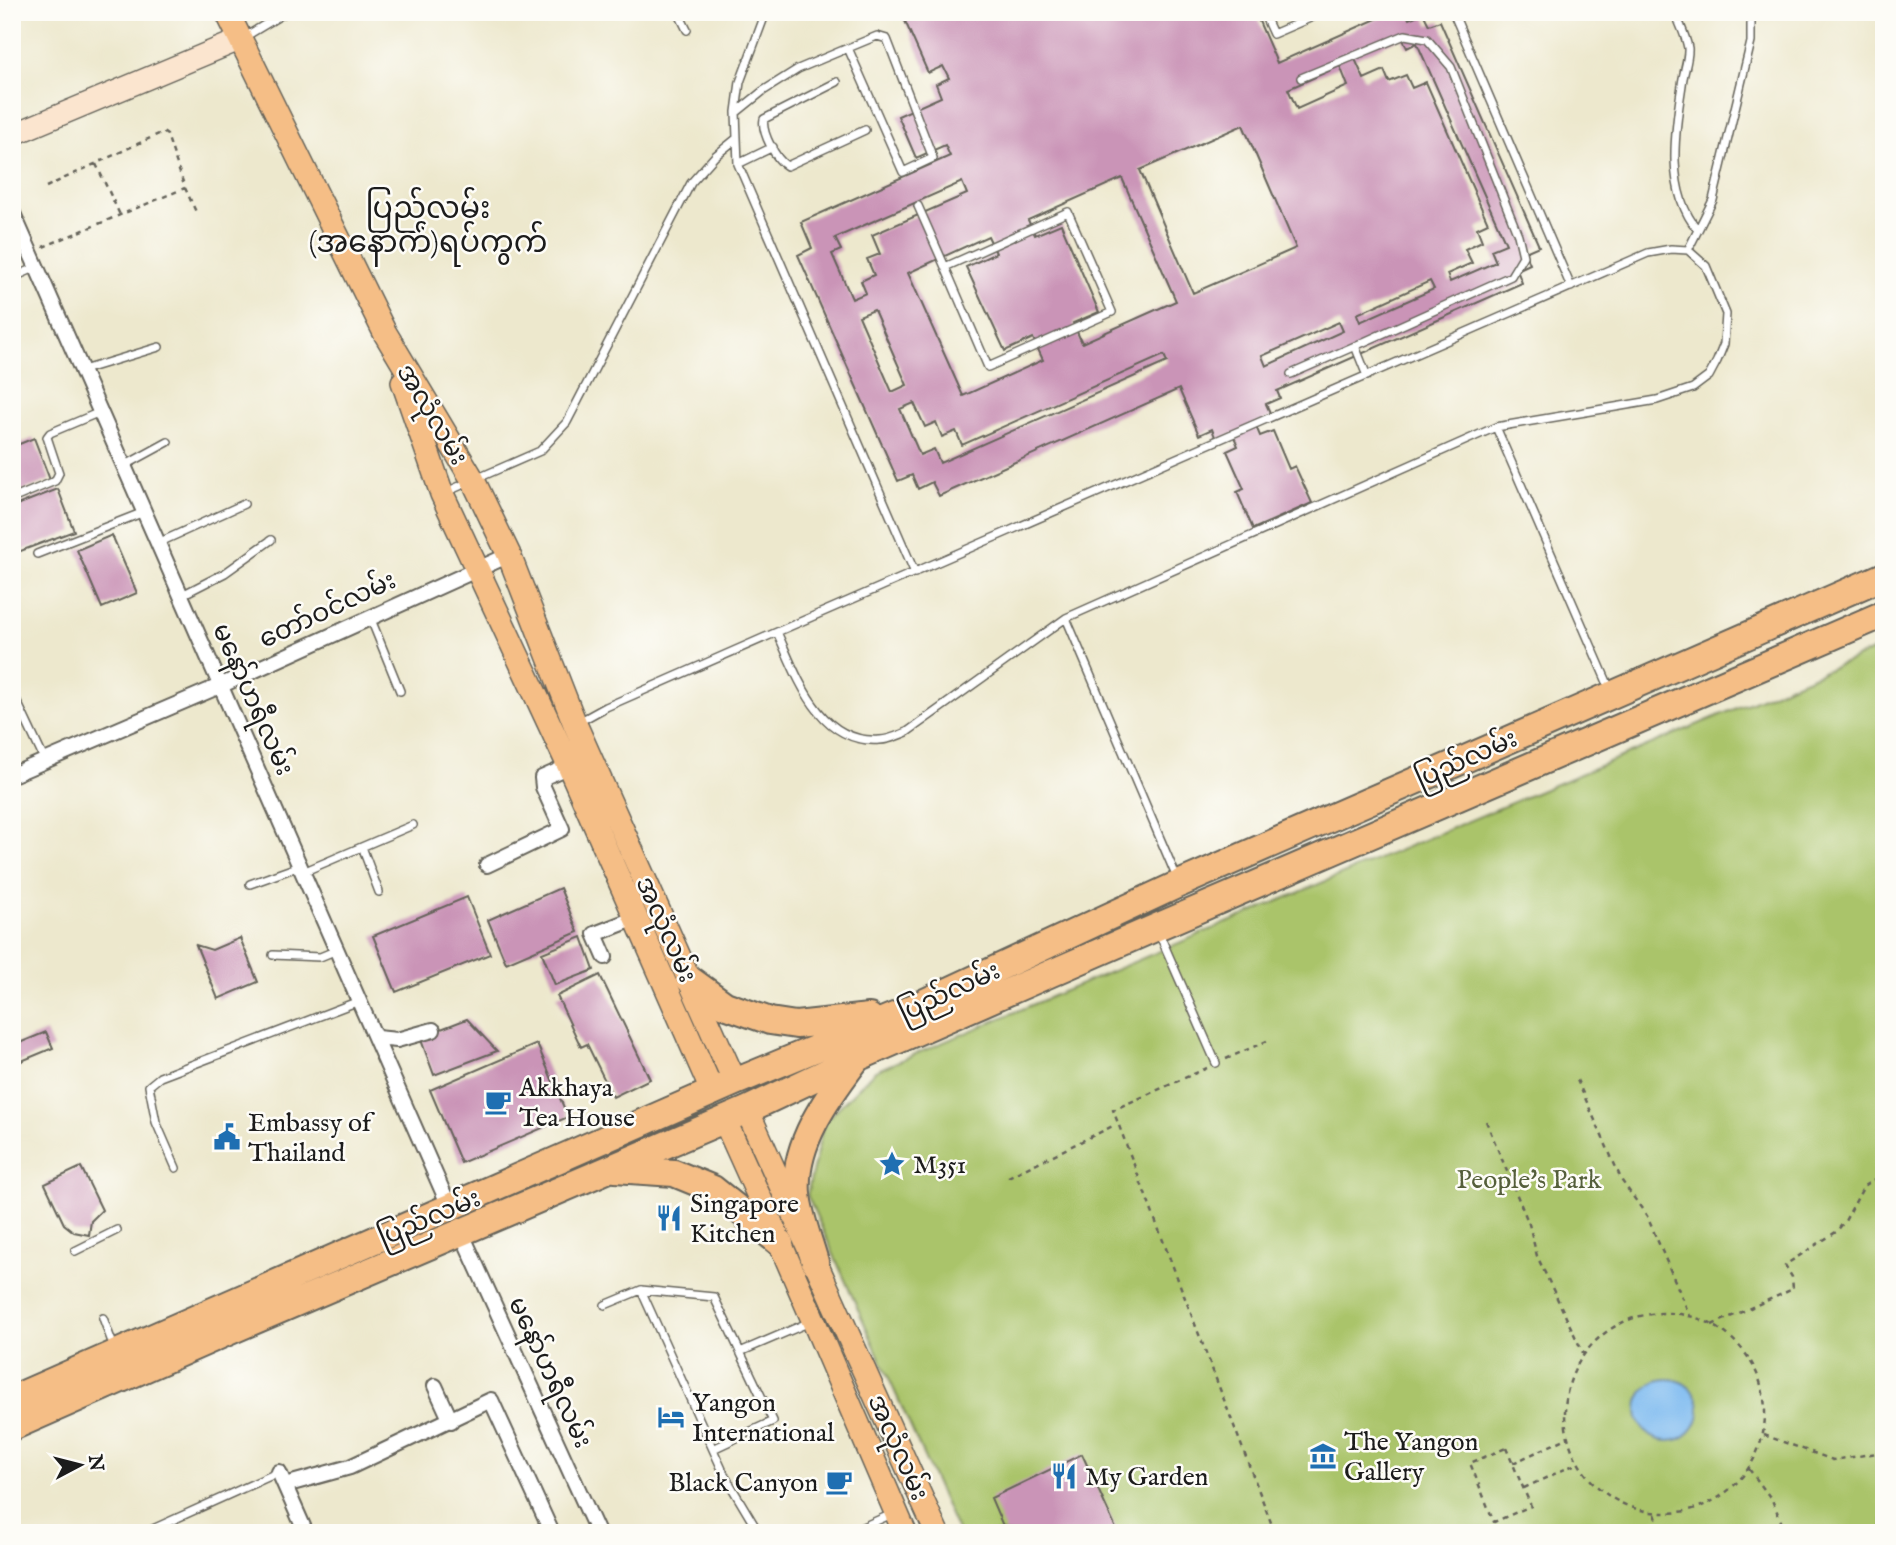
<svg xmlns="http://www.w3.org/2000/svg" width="1896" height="1545" viewBox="0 0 1896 1545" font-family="'IM FELL English','Noto Sans Myanmar',serif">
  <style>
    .green { fill: #aac46a; stroke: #637043; stroke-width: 2 }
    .water { fill: #7dbaf0; stroke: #4c6b86; stroke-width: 2 }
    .building { fill: #ca94b7; fill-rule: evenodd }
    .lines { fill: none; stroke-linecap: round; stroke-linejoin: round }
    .lane-casing { stroke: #65635a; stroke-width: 10 }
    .street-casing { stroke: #65635a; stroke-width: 18 }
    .secondary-casing { stroke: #65635a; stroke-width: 24 }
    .primary-casing { stroke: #65635a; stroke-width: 26 }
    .highway-casing { stroke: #65635a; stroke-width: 30 }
    .path { stroke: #65635a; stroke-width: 2.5; stroke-dasharray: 5 5; stroke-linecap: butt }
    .lane { stroke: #fff; stroke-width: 7 }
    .street { stroke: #fff; stroke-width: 14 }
    .secondary { stroke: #fbe5cf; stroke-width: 21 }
    .primary { stroke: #f5be86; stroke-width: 23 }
    .highway { stroke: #f5be86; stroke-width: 26 }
    .labels { text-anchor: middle; stroke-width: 5; stroke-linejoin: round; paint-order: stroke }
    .street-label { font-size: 26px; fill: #1c1c1c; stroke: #fdfcf7 }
    .poi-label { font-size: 26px; fill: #1c1c1c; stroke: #fdfcf7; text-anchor: start }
    .park-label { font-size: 26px; fill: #555f3b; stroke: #fdfcf7 }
    .quarter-label { font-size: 30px; fill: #1c1c1c; stroke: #fdfcf7 }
  </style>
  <rect width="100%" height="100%" fill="#fdfcf7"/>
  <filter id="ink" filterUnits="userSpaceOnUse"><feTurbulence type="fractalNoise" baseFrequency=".0143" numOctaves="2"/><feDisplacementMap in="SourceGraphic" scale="14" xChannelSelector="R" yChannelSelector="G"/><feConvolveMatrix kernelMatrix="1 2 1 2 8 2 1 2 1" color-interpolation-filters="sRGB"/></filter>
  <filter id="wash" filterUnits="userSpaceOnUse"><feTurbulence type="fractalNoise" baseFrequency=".00686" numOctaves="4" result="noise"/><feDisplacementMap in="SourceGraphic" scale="28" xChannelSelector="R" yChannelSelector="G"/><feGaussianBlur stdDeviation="1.57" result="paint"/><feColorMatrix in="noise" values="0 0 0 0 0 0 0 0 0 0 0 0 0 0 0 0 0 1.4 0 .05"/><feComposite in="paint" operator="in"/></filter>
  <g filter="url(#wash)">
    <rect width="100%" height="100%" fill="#ede8cd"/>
    <!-- green -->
    <path class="green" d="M 1884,646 L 1884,1533 L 958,1533 L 807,1195 L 824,1122 L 875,1071 Z"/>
    <!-- water -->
    <path class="water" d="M1637 1410a31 31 0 1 1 62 0a31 31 0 1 1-62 0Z"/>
    <g id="blocks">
      <!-- building -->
      <path class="building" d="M 901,12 L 1083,12 L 1087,19 L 1103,12 L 1255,12 L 1277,63 L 1392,12 L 1406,12 L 1409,19 L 1423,13 L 1429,25 L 1440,21 L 1539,246 L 1525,252 L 1530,264 L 1517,270 L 1522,283 L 1277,391 L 1280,398 L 1266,404 L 1272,417 L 1255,424 L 1260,436 L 1273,431 L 1289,469 L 1295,466 L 1312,503 L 1253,529 L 1237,492 L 1244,489 L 1227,451 L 1238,446 L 1233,434 L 1217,442 L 1212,429 L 1199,435 L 1179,389 L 939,496 L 932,482 L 918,489 L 912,475 L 898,481 L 798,255 L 812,248 L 801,222 L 950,156 L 945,145 L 916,158 L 898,116 L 941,97 L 936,84 L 949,78 L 943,66 L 928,73 ZM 1402,37 L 1407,48 L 1417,43 L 1506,244 L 1491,250 L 1496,262 L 1450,282 L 1447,274 L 1472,263 L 1465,249 L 1482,241 L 1477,228 L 1488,223 L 1426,82 L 1412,88 L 1406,75 L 1389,82 L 1384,70 L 1364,79 L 1355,59 ZM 1340,66 L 1348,86 L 1297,109 L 1288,89 ZM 1243,125 L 1296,248 L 1193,293 L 1140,170 ZM 1122,178 L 1176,301 L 1082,343 L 1073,323 L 1099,312 L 1061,224 L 1035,235 L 1028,220 ZM 962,182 L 967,194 L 872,235 L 880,254 L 867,259 L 874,275 L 861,281 L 866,293 L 852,299 L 832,254 L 841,250 L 835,238 ZM 988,236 L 996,253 L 966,267 L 1005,351 L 1033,338 L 1043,360 L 963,396 L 908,273 ZM 1430,281 L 1434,289 L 1360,322 L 1357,314 ZM 874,310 L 907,385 L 892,392 L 859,316 ZM 1339,322 L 1343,331 L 1266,366 L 1262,356 ZM 1164,355 L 1167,362 L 940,463 L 934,449 L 920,455 L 900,409 L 914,403 L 925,427 L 936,422 L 942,437 L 956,431 L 962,445 Z
        M 34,438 L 50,480 L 12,495 L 12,447 Z
        M 58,489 L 74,531 L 18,552 L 12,538 L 12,507 Z
        M 112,535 L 137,593 L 102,608 L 77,550 Z
        M 560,888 L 578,932 L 506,963 L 488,920 Z
        M 467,897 L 490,954 L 396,992 L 373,936 Z
        M 582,937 L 594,970 L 555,985 L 542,953 Z
        M 240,938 L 258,982 L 218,999 L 196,945 L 212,950 Z
        M 600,975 L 650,1079 L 613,1097 L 587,1044 L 581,1047 L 557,996 Z
        M 467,1019 L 497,1051 L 434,1075 L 420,1037 Z
        M 46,1032 L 53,1048 L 12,1065 L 12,1046 Z
        M 537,1044 L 568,1117 L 461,1163 L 430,1090 Z
        M 81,1167 L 102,1210 L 91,1221 L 89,1235 L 74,1232 L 64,1224 L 45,1184 Z
        M 1082,1454 L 1118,1533 L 1006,1533 L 991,1498 Z"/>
    </g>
  </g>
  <g filter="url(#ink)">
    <use href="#blocks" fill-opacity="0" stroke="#65635a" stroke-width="2"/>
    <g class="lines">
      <!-- lane casing -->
      <g class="lane-casing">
        <path id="lane" d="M 678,12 L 687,30
          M 766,12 L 740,82 L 736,112 L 738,164 L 915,573
          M 1263,12 L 1273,34 L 1324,12
          M 1453,12 L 1571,287
          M 1675,12 C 1679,23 1686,36 1688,48 C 1689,59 1683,73 1682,85 C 1675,130 1665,192 1698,230
          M 243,38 L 286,12
          M 1301,78 L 1405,35 L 1427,39 L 1451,67 L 1518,235 L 1523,256 L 1511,276 L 1355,346 L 1367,376
          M 837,82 L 764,119 C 761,132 776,160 787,166 L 865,130
          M 737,112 L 763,91 L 798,69 L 848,48 L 903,172 L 933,158 L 887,39 L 877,36 L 848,48
          M 738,164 L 773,147
          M 918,206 L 945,267
          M 1068,212 L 1112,312 L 988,367 L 945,267 Z
          M 1688,250 L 1713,200 L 1751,42 L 1751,12
          M 12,278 L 37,267
          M 83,370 L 159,347
          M 1291,374 L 1355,346
          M 1496,427 L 1610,689
          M 124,466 L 168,442
          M 446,492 L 540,451 L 567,422 L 691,183 L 715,156 L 736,139
          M 12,499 L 55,481 L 59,473 L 47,437 L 50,433 L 100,412
          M 158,543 L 244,504
          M 37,554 L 144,512
          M 182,595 L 225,573 L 271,540
          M 370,617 L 400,691
          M 1066,618 L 1177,878
          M 12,691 L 45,761
          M 577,723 L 606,707 L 777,632 L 1648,253 L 1671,249 L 1688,250 L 1706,266 L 1726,314 L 1724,344 L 1717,361 L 1709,376 L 1693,388 L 1657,400 L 1496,427 L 1066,618 L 907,732 C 899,735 889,740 880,740 C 819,745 797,676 777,632
          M 362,847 L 379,892
          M 303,872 L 413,825
          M 250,884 L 300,866
          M 1158,931 L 1216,1063
          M 273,955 L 320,957 L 337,950
          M 176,1168 L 156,1122 L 149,1086 L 160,1077 L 359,1001
          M 75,1251 L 117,1230
          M 641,1290 L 725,1476 L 759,1533
          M 605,1305 L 641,1290 L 714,1297 L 773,1421 L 713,1449
          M 103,1318 L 115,1350
          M 740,1352 L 810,1322
          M 144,1533 L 279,1472
          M 849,1533 L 892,1514"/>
      </g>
      <!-- street casing -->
      <g class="street-casing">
        <path id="street" d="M 12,211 L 450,1208
          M 12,775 L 222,685 L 509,555
          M 487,865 L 562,829 L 543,787 L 542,778 L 569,766
          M 605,957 L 595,934 L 636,918
          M 377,1038 L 397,1040 L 433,1030
          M 461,1232 L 598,1533
          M 435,1386 L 451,1421
          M 279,1472 L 306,1533
          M 285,1485 L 350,1467 L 491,1400 L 552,1533"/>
      </g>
      <!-- secondary casing -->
      <g class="secondary-casing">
        <path id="secondary" d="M 12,135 L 239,40"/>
      </g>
      <!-- primary casing -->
      <g class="primary-casing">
        <path id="primary" d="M 227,12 L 385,333 L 473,480 L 509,555 L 575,724 L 735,1082
          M 403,382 L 442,494 L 569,766 L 713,1093
          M 747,1110 L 937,1533
          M 724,1119 L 780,1243 L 905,1533"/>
      </g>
      <!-- highway casing -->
      <g class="highway-casing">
        <path id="highway" d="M 689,979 L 725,1005 L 770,1021 L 796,1025 L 869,1017
          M 615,1169 L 674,1173 L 713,1189 L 780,1243
          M 815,1262 C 809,1240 799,1216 797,1194 C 793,1144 827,1098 855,1061
          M 12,1399 L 735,1082 L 899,1014 L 1179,884 L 1884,576
          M 12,1427 L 230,1331 L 747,1110 L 859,1057 L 1157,927 L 1884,614"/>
      </g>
      <!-- path -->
      <path class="path" d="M 96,164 L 120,215
        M 46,187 L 163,132 L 167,135 L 185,188 L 197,214
        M 43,247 L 185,188
        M 1226,1059 L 1267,1041
        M 1207,1068 L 1113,1110 L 1275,1533
        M 1577,1080 L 1622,1181 L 1647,1216 L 1690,1316
        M 1486,1121 L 1529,1224 L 1537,1256 L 1584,1355
        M 1008,1177 L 1115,1125
        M1565 1413a100 100 0 1 1 200 0a100 100 0 1 1-200 0Z
        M 1712,1325 L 1793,1289 L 1792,1277 L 1785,1265 L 1836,1232 L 1845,1221 L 1864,1186 L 1877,1178 L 1884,1186
        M 1764,1435 L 1833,1460 L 1884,1452
        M 1506,1448 L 1531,1506 L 1494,1522 L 1470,1463 Z
        M 1513,1463 L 1567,1438
        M 1749,1469 L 1772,1500 L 1786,1533
        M 1524,1488 L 1578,1463
        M 1655,1514 L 1662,1533
        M 1474,1529 L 1476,1533"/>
      <!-- lane -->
      <use href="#lane" class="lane"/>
      <!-- street -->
      <use href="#street" class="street"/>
      <!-- secondary -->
      <use href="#secondary" class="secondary"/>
      <!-- primary -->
      <use href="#primary" class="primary"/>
      <!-- highway -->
      <use href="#highway" class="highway"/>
    </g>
  </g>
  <!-- icons -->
  <defs>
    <g id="cafe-bare" transform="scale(2.1)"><path d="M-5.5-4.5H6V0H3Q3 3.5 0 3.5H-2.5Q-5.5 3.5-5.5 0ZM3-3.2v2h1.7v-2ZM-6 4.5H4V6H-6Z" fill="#1f6fb2" stroke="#fdfcf7" stroke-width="2.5" paint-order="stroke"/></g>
    <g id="civic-bare" transform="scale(2.1)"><path d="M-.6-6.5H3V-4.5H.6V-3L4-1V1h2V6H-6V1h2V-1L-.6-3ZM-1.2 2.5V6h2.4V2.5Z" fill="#1f6fb2" stroke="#fdfcf7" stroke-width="2.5" paint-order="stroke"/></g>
    <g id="sight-bare" transform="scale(2.1)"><path d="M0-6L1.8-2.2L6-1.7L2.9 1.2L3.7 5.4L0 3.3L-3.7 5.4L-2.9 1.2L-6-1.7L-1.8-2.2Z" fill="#1f6fb2" stroke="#fdfcf7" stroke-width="2.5" paint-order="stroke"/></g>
    <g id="restaurant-bare" transform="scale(2.1)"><path d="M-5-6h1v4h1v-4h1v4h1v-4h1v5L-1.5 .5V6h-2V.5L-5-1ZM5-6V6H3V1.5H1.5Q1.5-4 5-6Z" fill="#1f6fb2" stroke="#fdfcf7" stroke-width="2.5" paint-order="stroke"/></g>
    <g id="hotel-bare" transform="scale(2.1)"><path d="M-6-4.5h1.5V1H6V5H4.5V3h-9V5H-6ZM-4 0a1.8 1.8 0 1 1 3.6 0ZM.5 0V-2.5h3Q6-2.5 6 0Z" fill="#1f6fb2" stroke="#fdfcf7" stroke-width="2.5" paint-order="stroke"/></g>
    <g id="museum-bare" transform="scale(2.1)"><path d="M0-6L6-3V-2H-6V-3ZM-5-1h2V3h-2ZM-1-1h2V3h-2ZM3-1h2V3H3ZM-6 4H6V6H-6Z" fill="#1f6fb2" stroke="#fdfcf7" stroke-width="2.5" paint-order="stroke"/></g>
  </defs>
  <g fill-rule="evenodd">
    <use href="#cafe-bare" x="498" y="1102"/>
    <use href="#civic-bare" x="227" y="1137"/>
    <use href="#sight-bare" x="892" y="1164"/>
    <use href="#restaurant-bare" x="669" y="1218"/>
    <use href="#hotel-bare" x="671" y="1417"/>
    <use href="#museum-bare" x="1323" y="1456"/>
    <use href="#restaurant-bare" x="1064" y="1476"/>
    <use href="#cafe-bare" x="839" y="1482"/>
  </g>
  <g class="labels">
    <!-- street labels -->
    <g class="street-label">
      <text transform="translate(433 414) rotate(59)" y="9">အလုံလမ်း</text>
      <text transform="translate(327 609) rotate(-25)" y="9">တော်ဝင်လမ်း</text>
      <text transform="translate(254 699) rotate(66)" y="9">မနော်ဟရီလမ်း</text>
      <text transform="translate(1466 758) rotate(-24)" y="9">ပြည်လမ်း</text>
      <text transform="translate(667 929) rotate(66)" y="9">အလုံလမ်း</text>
      <text transform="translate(949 991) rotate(-25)" y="9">ပြည်လမ်း</text>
      <text transform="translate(429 1217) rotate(-23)" y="9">ပြည်လမ်း</text>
      <text transform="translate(551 1372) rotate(65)" y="9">မနော်ဟရီလမ်း</text>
      <text transform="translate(899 1447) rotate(66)" y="9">အလုံလမ်း</text>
    </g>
    <!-- poi labels -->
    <g class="poi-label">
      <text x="519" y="1096">Akkhaya<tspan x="519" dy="30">Tea House</tspan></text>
      <text x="248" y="1131">Embassy of<tspan x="248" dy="30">Thailand</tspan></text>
      <text x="913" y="1173">M351</text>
      <text x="690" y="1212">Singapore<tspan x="690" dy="30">Kitchen</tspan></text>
      <text x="692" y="1411">Yangon<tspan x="692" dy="30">International</tspan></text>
      <text x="1344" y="1450">The Yangon<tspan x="1344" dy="30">Gallery</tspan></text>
      <text x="1085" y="1485">My Garden</text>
      <text x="818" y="1491" text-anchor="end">Black Canyon</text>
    </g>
    <!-- park labels -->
    <g class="park-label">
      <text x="1529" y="1188">People's Park</text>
    </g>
    <!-- quarter labels -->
    <g class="quarter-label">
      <text x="428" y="218">ပြည်လမ်း<tspan x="428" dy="34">(အနောက်)ရပ်ကွက်</tspan></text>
    </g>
  </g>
  <!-- margin -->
  <rect width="1896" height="1545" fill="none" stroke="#fdfcf7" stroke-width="42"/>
  <!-- north arrow -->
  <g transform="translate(80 1465) rotate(83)" stroke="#fdfcf7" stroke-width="5" paint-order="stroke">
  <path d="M0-5L12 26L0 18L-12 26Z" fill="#1c1c1c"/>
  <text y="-10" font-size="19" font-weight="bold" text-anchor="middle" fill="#1c1c1c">N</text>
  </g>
</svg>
